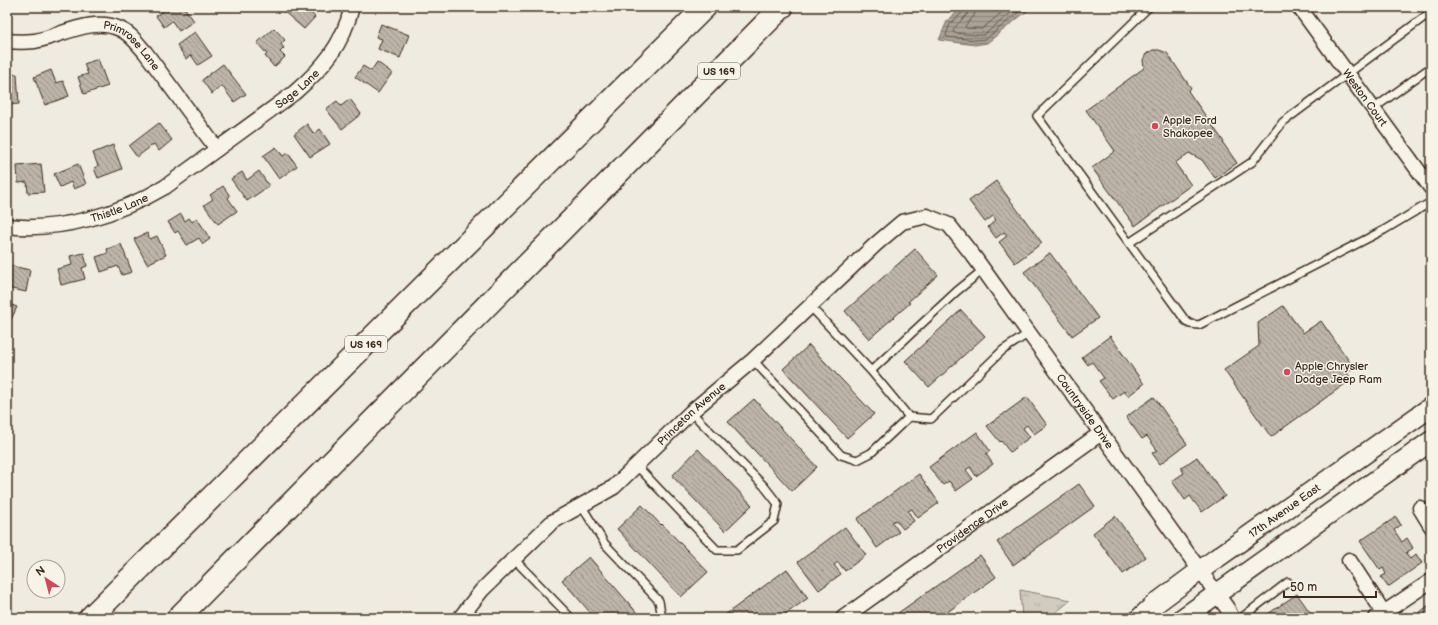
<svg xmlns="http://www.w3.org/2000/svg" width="1438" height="625" viewBox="0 0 1438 625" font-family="'Balsamiq Sans',sans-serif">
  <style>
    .park { fill: url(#park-tufts); stroke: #867a6f }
    .water { fill: url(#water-rules); stroke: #7e7266 }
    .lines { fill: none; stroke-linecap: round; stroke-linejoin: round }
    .shore { stroke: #675a4e; stroke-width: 1 }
    .building { fill: url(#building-back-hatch); stroke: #3b2a1e }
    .lane-casing { stroke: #3b2a1e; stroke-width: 10 }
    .street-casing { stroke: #3b2a1e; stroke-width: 17 }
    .secondary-casing { stroke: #3b2a1e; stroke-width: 22 }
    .highway-casing { stroke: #3b2a1e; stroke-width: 25 }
    .lane { stroke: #f7f3e8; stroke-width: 7 }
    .street { stroke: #f7f3e8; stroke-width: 14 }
    .secondary { stroke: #f7f3e8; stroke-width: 19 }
    .highway { stroke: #f7f3e8; stroke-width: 22 }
    .poi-dot { fill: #d1495b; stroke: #f7f3e8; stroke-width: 1.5 }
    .labels { text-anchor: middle; stroke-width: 3; stroke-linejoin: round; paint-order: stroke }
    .shield { fill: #f7f3e8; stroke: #73665b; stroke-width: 1 }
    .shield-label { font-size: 10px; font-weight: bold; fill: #3b2a1e }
    .street-label { font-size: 11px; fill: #3b2a1e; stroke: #f7f3e8 }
    .poi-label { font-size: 11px; fill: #3b2a1e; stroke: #f7f3e8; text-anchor: start }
  </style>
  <defs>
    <pattern id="park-tufts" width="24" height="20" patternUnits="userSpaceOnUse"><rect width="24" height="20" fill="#d1cbc0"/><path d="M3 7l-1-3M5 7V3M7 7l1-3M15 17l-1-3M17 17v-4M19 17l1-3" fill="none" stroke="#b4aea5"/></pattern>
    <pattern id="water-rules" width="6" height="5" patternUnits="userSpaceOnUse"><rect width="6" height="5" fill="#aaa296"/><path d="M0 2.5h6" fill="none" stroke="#8c847a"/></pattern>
    <pattern id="building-back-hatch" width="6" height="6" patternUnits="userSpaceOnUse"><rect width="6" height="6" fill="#bdb5aa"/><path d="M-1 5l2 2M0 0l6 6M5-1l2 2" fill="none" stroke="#9b938a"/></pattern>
  </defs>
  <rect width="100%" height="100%" fill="#efebe0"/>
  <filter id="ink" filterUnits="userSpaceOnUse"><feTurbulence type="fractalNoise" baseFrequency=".025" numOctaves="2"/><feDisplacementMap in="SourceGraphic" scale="8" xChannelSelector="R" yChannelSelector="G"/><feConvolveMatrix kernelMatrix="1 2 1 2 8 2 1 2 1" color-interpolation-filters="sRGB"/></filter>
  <g filter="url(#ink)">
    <!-- park -->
    <path class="park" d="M 1020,590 L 1071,600 L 1049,618 L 1022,618 Z"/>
    <!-- water -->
    <path class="water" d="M 963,7 L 1032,7 L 987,43 L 975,45 L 939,40 L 947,21 Z"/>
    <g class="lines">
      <!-- shore -->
      <path class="shore" d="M 965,7 L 964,11 L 950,24 L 946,35 L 947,37 L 975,40 L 986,39 L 1025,7
        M 970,7 C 969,18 957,21 953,31 L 954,33 L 975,35 L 984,35 L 1018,7
        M 976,7 L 974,16 L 965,26 L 966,28 L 982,29 L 1008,7"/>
    </g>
    <!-- building -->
    <path class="building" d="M 168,7 L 184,7 L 194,21 L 179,31 L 172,21 L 164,27 L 156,16 Z
      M 282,7 L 309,7 L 311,9 L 309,11 L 315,17 L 304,29 L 281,9 Z
      M 381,24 L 409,35 L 400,58 L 378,49 L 382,39 L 376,37 Z
      M 274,28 L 285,40 L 281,44 L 284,48 L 280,52 L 285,57 L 274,67 L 265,56 L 267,54 L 257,43 Z
      M 195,32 L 212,56 L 198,65 L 191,55 L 186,59 L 177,45 Z
      M 1153,50 L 1159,50 L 1167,53 L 1191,88 L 1188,91 L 1224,142 L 1223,143 L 1237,163 L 1215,178 L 1202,160 L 1189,153 L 1175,163 L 1191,185 L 1135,226 L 1092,168 L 1115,151 L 1086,110 L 1144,68 L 1143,60 L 1146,54 Z
      M 98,59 L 108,86 L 84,94 L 78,77 L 88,74 L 84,64 Z
      M 377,62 L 392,73 L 378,93 L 355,77 L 363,66 L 371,71 Z
      M 223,64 L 246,94 L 234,102 L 222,86 L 212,94 L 202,80 Z
      M 51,70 L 56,83 L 63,81 L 69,96 L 45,105 L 34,77 Z
      M 17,74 L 19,104 L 7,105 L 7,75 Z
      M 350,99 L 361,114 L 342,129 L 326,109 L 337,101 L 341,106 Z
      M 159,123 L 172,140 L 159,151 L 154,144 L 137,157 L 129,146 Z
      M 307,124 L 314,134 L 320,129 L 330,144 L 310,157 L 294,134 Z
      M 113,145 L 122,169 L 98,178 L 94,168 L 98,166 L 93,153 Z
      M 276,147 L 283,156 L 288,153 L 297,166 L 279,179 L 263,156 Z
      M 41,164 L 44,192 L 28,193 L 27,182 L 18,183 L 17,166 Z
      M 78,164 L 86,184 L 74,189 L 71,182 L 60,187 L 54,174 Z
      M 259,171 L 269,186 L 247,201 L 231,179 L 242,172 L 247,180 Z
      M 996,181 L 1042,243 L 1015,263 L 999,242 L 1007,236 L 1004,232 L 996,238 L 988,227 L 996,220 L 993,216 L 985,222 L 969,201 Z
      M 223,186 L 230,196 L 228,198 L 237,211 L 218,224 L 204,205 L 213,199 L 210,195 Z
      M 181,214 L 185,221 L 189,218 L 192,222 L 197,218 L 210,239 L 203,244 L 199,238 L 187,245 L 178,231 L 175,233 L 168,222 Z
      M 147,233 L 150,239 L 157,236 L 166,255 L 147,264 L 134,239 Z
      M 121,244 L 132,272 L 122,275 L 118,266 L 101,272 L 96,257 L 108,253 L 107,249 Z
      M 915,249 L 938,275 L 908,302 L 910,303 L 869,339 L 845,311 Z
      M 84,253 L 87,266 L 82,268 L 85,279 L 61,285 L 57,269 L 72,265 L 70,256 Z
      M 1050,253 L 1098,318 L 1072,336 L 1024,272 Z
      M 7,265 L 30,270 L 26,292 L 7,288 Z
      M 7,303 L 17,307 L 7,328 Z
      M 1283,306 L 1303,333 L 1321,321 L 1354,368 L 1347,373 L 1352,379 L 1271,437 L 1224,370 L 1259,346 L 1258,323 Z
      M 961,310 L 985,336 L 929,387 L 905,361 Z
      M 1110,336 L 1144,384 L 1128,396 L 1124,391 L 1113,399 L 1099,381 L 1104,378 L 1092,362 L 1088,365 L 1082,357 Z
      M 809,345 L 874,414 L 847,438 L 783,369 Z
      M 1027,397 L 1047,425 L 1034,434 L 1027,425 L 1023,428 L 1030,437 L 1010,452 L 1001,441 L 1000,442 L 987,426 Z
      M 1154,397 L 1187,444 L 1160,464 L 1152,453 L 1157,450 L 1147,436 L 1142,439 L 1126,417 Z
      M 754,399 L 817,467 L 792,491 L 728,422 Z
      M 977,432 L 990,451 L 986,454 L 993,464 L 976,476 L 970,467 L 966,470 L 973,479 L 956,491 L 949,481 L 943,485 L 929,467 Z
      M 698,449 L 752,505 L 725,531 L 672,476 Z
      M 1197,457 L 1225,496 L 1202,512 L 1190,496 L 1185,500 L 1172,481 L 1184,473 L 1181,468 Z
      M 919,474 L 939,503 L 918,518 L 912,509 L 908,511 L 914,521 L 903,529 L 896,520 L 892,522 L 899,532 L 877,548 L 857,519 Z
      M 1079,484 L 1095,506 L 1013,565 L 997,542 Z
      M 642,505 L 661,525 L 662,524 L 708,572 L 681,597 L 617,529 Z
      M 1115,516 L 1146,557 L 1123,574 L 1093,533 Z
      M 1396,517 L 1401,525 L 1394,530 L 1402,542 L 1407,538 L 1413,548 L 1406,553 L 1410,559 L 1416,554 L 1422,563 L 1388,587 L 1381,577 L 1386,574 L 1383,568 L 1380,570 L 1360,541 Z
      M 845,527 L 866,555 L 845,571 L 838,562 L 834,565 L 841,574 L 819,590 L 798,562 Z
      M 980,555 L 996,577 L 939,618 L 901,618 L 898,613 Z
      M 589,557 L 638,614 L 634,618 L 595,618 L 562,580 Z
      M 787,569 L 808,598 L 780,618 L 767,618 L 764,615 L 761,618 L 727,618 L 725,615 Z
      M 1297,594 L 1314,618 L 1266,618 L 1265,616 Z
      M 1429,605 L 1431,608 L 1431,618 L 1415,618 L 1414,617 Z"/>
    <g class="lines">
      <!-- lane casing -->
      <g class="lane-casing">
        <path id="lane" d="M 1149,7 L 1037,116 L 1185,320 L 1190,324 L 1199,325 L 1384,230 L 1431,202
          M 1373,109 L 1431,67
          M 1129,243 L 1252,162 L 1283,122 L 1431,12
          M 810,306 L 871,371 L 909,417 L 931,419 L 1003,350 L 1029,333
          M 753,360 L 841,455 L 857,460 L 871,453 L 909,417
          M 871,371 L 957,291 L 983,270
          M 636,465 L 717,550 L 737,550 L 774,521 L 778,504 L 764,486 L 691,412
          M 581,505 L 605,544 L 659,601 L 662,618
          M 514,559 L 571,618
          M 1241,618 L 1288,582"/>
      </g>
      <!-- street casing -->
      <g class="street-casing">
        <g id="street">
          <path id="s1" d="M 1299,7 L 1431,188"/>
          <path id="s2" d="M 7,41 C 17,42 25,42 35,41 C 61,36 93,16 120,29 C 130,33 137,43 145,52 L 217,149"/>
          <path id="s3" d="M 7,226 C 61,232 119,214 165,187 L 294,93 C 324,67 342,46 352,7"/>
          <path d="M 1420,508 L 1431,526"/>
          <path d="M 1349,560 L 1384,613"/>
          <path id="s4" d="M 460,618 L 482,590 L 552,522 L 614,487 L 691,412 L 753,360 L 876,244 L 902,222 L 927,216 L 949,225 L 975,258 L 1227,608 L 1232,618"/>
          <path id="s5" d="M 843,618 L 1101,433"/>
          <path d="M 1376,618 L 1431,581"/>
        </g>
      </g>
      <!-- secondary casing -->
      <g class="secondary-casing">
        <g id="secondary">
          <path id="s6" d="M 1140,618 L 1155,604 L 1217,558 L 1431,407"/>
          <path d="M 1183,618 L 1431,441"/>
        </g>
      </g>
      <!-- highway casing -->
      <g class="highway-casing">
        <path id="highway" d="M 90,618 L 705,7
          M 178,618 L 782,7"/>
      </g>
      <!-- lane -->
      <use href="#lane" class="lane"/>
      <!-- street -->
      <use href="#street" class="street"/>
      <!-- secondary -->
      <use href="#secondary" class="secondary"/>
      <!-- highway -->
      <use href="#highway" class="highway"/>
    </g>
  </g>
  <!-- markers -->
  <g class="poi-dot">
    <circle cx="1155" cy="126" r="4"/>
    <circle cx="1287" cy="372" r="4"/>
  </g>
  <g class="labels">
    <!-- shield labels -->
    <g class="shield">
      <rect x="698" y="63" width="42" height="16" rx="3"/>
      <rect x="345" y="336" width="42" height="16" rx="3"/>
    </g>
    <g class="shield-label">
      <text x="719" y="75">US 169</text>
      <text x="366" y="348">US 169</text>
    </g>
    <!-- street labels -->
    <g class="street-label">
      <text dy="4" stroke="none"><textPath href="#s2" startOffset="135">Primrose Lane</textPath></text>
      <text dy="4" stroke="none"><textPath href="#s3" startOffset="330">Sage Lane</textPath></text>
      <text dy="4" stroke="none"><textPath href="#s1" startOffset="112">Weston Court</textPath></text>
      <text dy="4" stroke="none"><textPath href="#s3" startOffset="115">Thistle Lane</textPath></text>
      <text dy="4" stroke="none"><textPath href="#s4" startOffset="876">Countryside Drive</textPath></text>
      <text dy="4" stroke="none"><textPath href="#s4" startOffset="311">Princeton Avenue</textPath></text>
      <text dy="4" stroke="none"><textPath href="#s6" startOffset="180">17th Avenue East</textPath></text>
      <text dy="4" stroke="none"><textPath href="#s5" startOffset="159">Providence Drive</textPath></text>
    </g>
    <!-- poi labels -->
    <g class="poi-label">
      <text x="1163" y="124">Apple Ford<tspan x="1163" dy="13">Shakopee</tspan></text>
      <text x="1295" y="370">Apple Chrysler<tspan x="1295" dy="13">Dodge Jeep Ram</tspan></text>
    </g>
  </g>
  <!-- margin -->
  <rect width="1438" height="625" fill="none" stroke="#f7f3e8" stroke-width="24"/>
  <rect x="12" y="12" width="1414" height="601" fill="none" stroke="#3b2a1e" stroke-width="1.5" filter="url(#ink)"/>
  <!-- north arrow -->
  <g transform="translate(46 579) rotate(324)"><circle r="19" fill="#f7f3e8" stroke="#aca397"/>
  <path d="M0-3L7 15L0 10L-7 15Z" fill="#d1495b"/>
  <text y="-6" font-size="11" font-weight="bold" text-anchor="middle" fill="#3b2a1e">N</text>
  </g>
  <!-- scale -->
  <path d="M1284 591v6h92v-6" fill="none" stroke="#3b2a1e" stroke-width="2"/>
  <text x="1290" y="591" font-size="12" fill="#3b2a1e" stroke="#f7f3e8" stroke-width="3" paint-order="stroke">50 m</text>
</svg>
